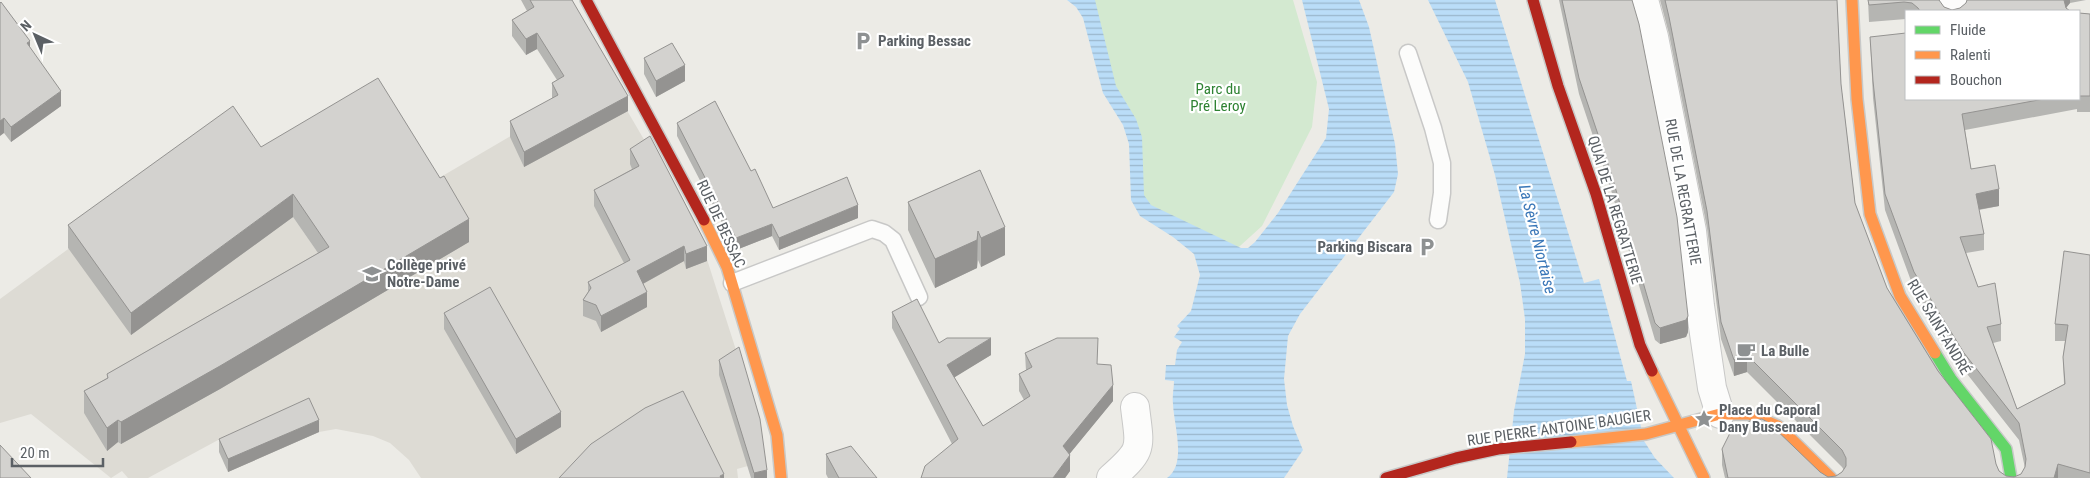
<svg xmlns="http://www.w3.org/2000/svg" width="2090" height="478" viewBox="0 0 2090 478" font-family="'Roboto Condensed',sans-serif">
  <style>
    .education { fill: #dddbd4 }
    .park { fill: #d3e9d0 }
    .water { fill: url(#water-rules) }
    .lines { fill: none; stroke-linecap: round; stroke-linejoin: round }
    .lane-casing { stroke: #c8c8c7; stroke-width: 19 }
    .street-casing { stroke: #c8c8c7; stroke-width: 30 }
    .fast-casing { stroke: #c8c9c8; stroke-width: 14 }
    .slow-casing { stroke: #c8c9c8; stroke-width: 14 }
    .jam-casing { stroke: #c8c9c8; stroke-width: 14 }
    .lane { stroke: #fcfcfb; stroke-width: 16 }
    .street { stroke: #fcfcfb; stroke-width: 28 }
    .fast { stroke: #63d668; stroke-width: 11 }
    .slow { stroke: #ff974d; stroke-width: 11 }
    .jam { stroke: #b3261e; stroke-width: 11 }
    .wall { fill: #b5b5b2 }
    .shaded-wall { fill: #949391 }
    .building { fill: #d3d2cf; stroke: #949391 }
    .labels { text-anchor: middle; stroke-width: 4.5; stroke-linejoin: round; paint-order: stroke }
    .poi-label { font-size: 15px; font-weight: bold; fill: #5b6065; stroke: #fff; text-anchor: start }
    .park-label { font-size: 15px; fill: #2e8232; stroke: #fff }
    .street-label { font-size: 15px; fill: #5b6065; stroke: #fff }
    .water-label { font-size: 16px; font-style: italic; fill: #3a77b8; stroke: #fff }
  </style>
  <defs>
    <pattern id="water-rules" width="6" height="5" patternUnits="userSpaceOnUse" patternTransform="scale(1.25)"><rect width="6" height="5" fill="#baddf8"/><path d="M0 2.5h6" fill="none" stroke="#9ab7cc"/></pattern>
  </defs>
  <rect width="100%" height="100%" fill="#ecebe6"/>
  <!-- education -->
  <path class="education" d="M 611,83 L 681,203 L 704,250 L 759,422 L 766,461 L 737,469 L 738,478 L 421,478 L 409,460 L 390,443 L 373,436 L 336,429 L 319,432 L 249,463 L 231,433 L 148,478 L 128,478 L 122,471 L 111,478 L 31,414 L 0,423 L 0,299 L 232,129 L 316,250 L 509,137 Z"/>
  <!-- park -->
  <path class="park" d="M 1090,0 L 1293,0 L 1317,82 L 1312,127 L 1262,226 L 1219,265 L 1143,209 L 1137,154 L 1113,101 Z"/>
  <!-- water -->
  <path class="water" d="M 1067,0 L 1095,0 L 1116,86 L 1136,119 L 1142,137 L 1144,195 L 1151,205 L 1241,248 L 1248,248 L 1255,242 L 1278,213 L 1326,138 L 1329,109 L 1302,0 L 1359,0 L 1369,27 L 1395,144 L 1398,174 L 1394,192 L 1300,314 L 1288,336 L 1284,379 L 1287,405 L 1293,426 L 1303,450 L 1284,478 L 1167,478 C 1187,464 1174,426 1173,404 C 1172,396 1174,388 1174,381 L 1165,380 L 1166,365 L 1175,365 L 1177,350 L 1182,342 L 1174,337 L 1180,329 L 1177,326 L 1191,311 L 1200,275 L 1194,254 L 1173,237 L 1140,216 L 1131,200 L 1129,144 L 1123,125 L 1103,93 L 1083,18 L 1076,7 Z
    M 1428,0 L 1495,0 L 1584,283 L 1599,279 L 1627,381 L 1631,381 L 1644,441 L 1655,458 L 1674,478 L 1507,478 L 1514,411 L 1525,354 L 1525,319 L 1520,283 L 1495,175 L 1468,82 Z"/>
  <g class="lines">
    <!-- lane casing -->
    <g class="lane-casing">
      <path id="lane" d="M 1408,53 L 1433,128 L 1442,163 L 1442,193 L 1438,220
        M 732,283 L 872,229 L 884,233 L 893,240 L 919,297"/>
    </g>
    <!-- street casing -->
    <g class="street-casing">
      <path id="street" d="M 1644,0 L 1654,37 L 1692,231 L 1700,306 L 1712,388 L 1720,414
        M 1953,11 L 1954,0
        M 1111,478 C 1144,449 1140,449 1135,407"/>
    </g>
    <!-- fast casing -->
    <g class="fast-casing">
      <path id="fast" d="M 1935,353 L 1951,379 L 2006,449 L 2011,478"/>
    </g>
    <!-- slow casing -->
    <g class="slow-casing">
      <path id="slow" d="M 1852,0 L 1857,99 L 1870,214 L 1900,296 L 1935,353
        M 704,220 L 727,267 L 777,435 L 781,478
        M 1652,371 L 1704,478
        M 1571,442 L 1646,434 L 1720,414 L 1749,414 L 1778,426 L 1831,478"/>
    </g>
    <!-- jam casing -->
    <g class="jam-casing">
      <path id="jam" d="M 586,0 L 704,220
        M 1533,0 L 1558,86 L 1596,194 L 1640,345 L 1652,371
        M 1386,478 L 1456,458 L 1498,449 L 1571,442"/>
    </g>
    <!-- lane -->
    <use href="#lane" class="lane"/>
    <!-- street -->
    <use href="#street" class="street"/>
    <!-- fast -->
    <use href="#fast" class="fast"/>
    <!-- slow -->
    <use href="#slow" class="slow"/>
    <!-- jam -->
    <use href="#jam" class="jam"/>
  </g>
  <!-- wall -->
  <path class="wall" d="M 521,0 L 572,0 L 628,111 L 524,167 L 510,137 L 510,121 L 552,99 L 552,83 L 557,80 L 537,49 L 526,55 L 512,36 L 512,20 L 527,11 Z
    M 1559,0 L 1632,0 L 1688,332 L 1686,337 L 1660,344 L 1655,340 L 1611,190 L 1579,94 Z
    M 1660,0 L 1837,0 L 1841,84 L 1855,203 L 1887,288 L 1996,464 L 1999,471 L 2006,476 L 2014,477 L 2021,474 L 2025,468 L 2019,440 L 1964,370 L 1914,289 L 1885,210 L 1873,98 L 1870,37 L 1906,99 L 2079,99 L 2079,13 L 2090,14 L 2090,112 L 2077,112 L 2077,109 L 1965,130 L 1971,169 L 1999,206 L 1979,210 L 1984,234 L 1984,250 L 1966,253 L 1978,287 L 2001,324 L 2001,341 L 1993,343 L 2017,409 L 2064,384 L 2063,357 L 2065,341 L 2055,341 L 2055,324 L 2090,255 L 2090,478 L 1725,478 L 1722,465 L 1722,449 L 1820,472 L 1828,477 L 1836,476 L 1842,472 L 1844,470 L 1842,467 L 1747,372 L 1734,376 L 1721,339 L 1707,228 L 1669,34 Z
    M 1868,0 L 1939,0 L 1939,1 L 1944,7 L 1952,10 L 1960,8 L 1966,3 L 1967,0 L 2086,0 L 2070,3 L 2066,8 L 2070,11 L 1906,11 L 1906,19 L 1869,22 Z
    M 0,3 L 30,48 L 61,106 L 11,142 L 4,133 Z
    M 644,58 L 685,81 L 656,97 L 644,74 Z
    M 677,123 L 751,171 L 773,208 L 858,218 L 779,250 L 772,236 L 736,250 L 677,136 Z
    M 261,147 L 469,242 L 220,389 L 121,444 L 118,442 L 107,451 L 84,413 L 84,391 L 107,378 L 107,374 L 318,253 L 293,217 L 131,335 L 68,248 L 68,225 Z
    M 630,149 L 707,261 L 686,269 L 684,261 L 643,284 L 647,307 L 601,332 L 596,321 L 583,316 L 583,300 L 588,292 L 588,282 L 624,263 L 594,206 L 594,190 L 632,169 L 630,164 Z
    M 980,170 L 1005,255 L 981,267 L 978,260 L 977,268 L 935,288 L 908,230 L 908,202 Z
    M 892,312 L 939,343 L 991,355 L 954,377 L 983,426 L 1024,400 L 1019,391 L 1019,374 L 1026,371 L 1025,353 L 1098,364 L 1113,401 L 1069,454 L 1070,471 L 1065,478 L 921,478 L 952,444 L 892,328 Z
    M 444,313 L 561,427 L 516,454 L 444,329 Z
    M 719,360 L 767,478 L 751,478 L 719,375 Z
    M 319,432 L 228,472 L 219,452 L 219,439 Z
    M 826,454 L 877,478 L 828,478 L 826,474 Z"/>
  <!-- shaded-wall -->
  <path class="shaded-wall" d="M 2064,0 L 2070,0 L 2070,3 L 2065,9 Z
    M 537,33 L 537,49 L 526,55 L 526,39 Z
    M 30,41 L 30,56 L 27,43 Z
    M 685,65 L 685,81 L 656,97 L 656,81 Z
    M 61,91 L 61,106 L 11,142 L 11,127 Z
    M 628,96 L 628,111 L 524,167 L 524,152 Z
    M 4,118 L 4,133 L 0,136 L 0,121 Z
    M 1999,189 L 1999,206 L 1976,210 L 1976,194 Z
    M 293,194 L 293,217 L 131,335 L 131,313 Z
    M 858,205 L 858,218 L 779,250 L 779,238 Z
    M 469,219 L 469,242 L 220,389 L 121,444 L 121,422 Z
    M 772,224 L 772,236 L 736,250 L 736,238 Z
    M 1005,227 L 1005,255 L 981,267 L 981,238 Z
    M 978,231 L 977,268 L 935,288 L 935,259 Z
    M 684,246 L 684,261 L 637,287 L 637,271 Z
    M 707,246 L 707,261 L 686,269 L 686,254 Z
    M 647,292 L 647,307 L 601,332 L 601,316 Z
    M 1688,316 L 1688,332 L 1686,337 L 1660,344 L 1660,328 Z
    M 991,338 L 991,355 L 947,382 L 947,365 Z
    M 1747,355 L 1747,372 L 1734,376 L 1734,360 Z
    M 1113,385 L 1113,401 L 1063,462 L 1063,446 Z
    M 561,412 L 561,427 L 516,454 L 516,439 Z
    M 118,420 L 118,442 L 107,451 L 107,428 Z
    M 319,420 L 319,432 L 228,472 L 228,459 Z
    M 1070,455 L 1070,471 L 1065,478 L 1053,478 Z
    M 2058,464 L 2058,478 L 2054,478 Z
    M 767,470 L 767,478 L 754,478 L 754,473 Z
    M 724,474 L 724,478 L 720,478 L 720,476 Z"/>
  <!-- building -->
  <path class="building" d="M 530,0 L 572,0 L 628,96 L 524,152 L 510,121 L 558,95 L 552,83 L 564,76 L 537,33 L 526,39 L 512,20 L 534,7 Z
    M 1562,0 L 1632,0 L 1639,24 L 1677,217 L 1688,316 L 1686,320 L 1660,328 L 1655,323 L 1611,173 L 1579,78 Z
    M 1665,0 L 1837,0 L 1841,84 L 1855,203 L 1887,288 L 1938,371 L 1991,439 L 1996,464 L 1999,471 L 2006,476 L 2014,477 L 2021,474 L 2025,467 L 2026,459 L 2019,423 L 1964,353 L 1914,272 L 1885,194 L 1873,81 L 1870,37 L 1906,33 L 1906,99 L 2044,99 L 1962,114 L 1971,169 L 1995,165 L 1999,189 L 1976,194 L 1984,234 L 1960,237 L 1978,287 L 1995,283 L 2001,324 L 1987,327 L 2017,409 L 2065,384 L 2063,357 L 2068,325 L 2055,324 L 2064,251 L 2090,255 L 2090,473 L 2058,464 L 2054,478 L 1728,478 L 1722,449 L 1731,431 L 1750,421 L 1762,419 L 1769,423 L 1820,472 L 1828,477 L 1836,476 L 1842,472 L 1846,466 L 1846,458 L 1842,450 L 1747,355 L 1734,360 L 1721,322 L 1707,211 L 1669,17 Z
    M 1868,0 L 1939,0 L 1944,7 L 1952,10 L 1960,8 L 1966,3 L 1967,0 L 2064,0 L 2066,8 L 2070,11 L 1920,11 L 1918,8 L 1912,3 L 1904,2 L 1869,5 Z
    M 1,2 L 30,41 L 27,43 L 61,91 L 11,127 L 4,118 L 0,121 L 0,3 Z
    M 2079,13 L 2090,14 L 2090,96 L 2079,96 Z
    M 672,43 L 685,65 L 656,81 L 644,58 Z
    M 378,78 L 440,178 L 444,176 L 469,219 L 220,366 L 121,422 L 118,420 L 107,428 L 84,391 L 108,378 L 107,374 L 329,247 L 293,194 L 131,313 L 68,225 L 233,106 L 261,147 Z
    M 715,101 L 751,171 L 755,169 L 773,208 L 847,177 L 858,205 L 779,238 L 772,224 L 736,238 L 677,123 Z
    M 650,136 L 707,246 L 686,254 L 684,246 L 637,271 L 647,292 L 601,316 L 596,305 L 583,300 L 591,288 L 588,282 L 630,260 L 594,190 L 639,166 L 630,149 Z
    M 980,170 L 1005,227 L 981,238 L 978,231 L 977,240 L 935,259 L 908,202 Z
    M 490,287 L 561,412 L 516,439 L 444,313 Z
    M 917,299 L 939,343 L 947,338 L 991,338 L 947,365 L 983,426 L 1030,396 L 1019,374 L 1032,367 L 1025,353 L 1057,338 L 1098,338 L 1097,364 L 1111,365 L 1113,385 L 1063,446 L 1070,455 L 1053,478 L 921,478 L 925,466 L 958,439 L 892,312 Z
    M 739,347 L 760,419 L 767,470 L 754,473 L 719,360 Z
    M 683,391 L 724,474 L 720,476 L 721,478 L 559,478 L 591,444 L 645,408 Z
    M 309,398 L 319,420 L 228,459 L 219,439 Z
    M 0,445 L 31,478 L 0,478 Z
    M 851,446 L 877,478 L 839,478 L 826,454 Z"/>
  <!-- icons -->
  <defs>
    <g id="parking-bare" transform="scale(1.5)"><path d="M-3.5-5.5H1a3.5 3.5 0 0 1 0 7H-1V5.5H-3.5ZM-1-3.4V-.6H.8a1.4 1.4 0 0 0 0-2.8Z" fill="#8e9192" stroke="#fff" stroke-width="2.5" paint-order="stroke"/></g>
    <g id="school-bare" transform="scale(1.5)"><path d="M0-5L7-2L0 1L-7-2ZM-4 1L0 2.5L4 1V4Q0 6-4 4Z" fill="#8e9192" stroke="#fff" stroke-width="2.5" paint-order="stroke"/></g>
    <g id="cafe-bare" transform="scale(1.5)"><path d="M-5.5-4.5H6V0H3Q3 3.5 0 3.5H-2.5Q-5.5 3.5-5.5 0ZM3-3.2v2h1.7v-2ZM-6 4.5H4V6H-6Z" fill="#8e9192" stroke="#fff" stroke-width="2.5" paint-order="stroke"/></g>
    <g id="sight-bare" transform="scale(1.5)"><path d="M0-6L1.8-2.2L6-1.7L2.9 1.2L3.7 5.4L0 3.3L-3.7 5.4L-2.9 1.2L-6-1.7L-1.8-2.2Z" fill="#8e9192" stroke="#fff" stroke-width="2.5" paint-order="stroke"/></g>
  </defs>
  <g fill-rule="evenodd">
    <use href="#parking-bare" x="863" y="41"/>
    <use href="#parking-bare" x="1427" y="247"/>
    <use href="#school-bare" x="372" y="274"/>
    <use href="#cafe-bare" x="1746" y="351"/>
    <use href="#sight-bare" x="1704" y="419"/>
  </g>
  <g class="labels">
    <!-- poi labels -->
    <g class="poi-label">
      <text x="878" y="46">Parking Bessac</text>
      <text x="1412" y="252" text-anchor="end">Parking Biscara</text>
      <text x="387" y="270">Collège privé<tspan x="387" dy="17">Notre-Dame</tspan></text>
      <text x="1761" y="356">La Bulle</text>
      <text x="1719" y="415">Place du Caporal<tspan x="1719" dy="17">Dany Bussenaud</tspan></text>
    </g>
    <!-- park labels -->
    <g class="park-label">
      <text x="1218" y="94">Parc du<tspan x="1218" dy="17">Pré Leroy</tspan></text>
    </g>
    <!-- street labels -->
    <g class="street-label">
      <text transform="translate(1683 192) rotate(80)" y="5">RUE DE LA REGRATTERIE</text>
      <text transform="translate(1615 210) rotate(73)" y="5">QUAI DE LA REGRATTERIE</text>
      <text transform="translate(721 224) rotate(65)" y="5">RUE DE BESSAC</text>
      <text transform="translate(1939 327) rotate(59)" y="5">RUE SAINT-ANDRÉ</text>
      <text transform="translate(1559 428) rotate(-8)" y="5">RUE PIERRE ANTOINE BAUGIER</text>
    </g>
    <!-- water labels -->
    <g class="water-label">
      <text transform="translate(1538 239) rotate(76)" y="6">La Sèvre Niortaise</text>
    </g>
  </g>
  <!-- legend -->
  <rect x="1905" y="10" width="175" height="90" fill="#ffffff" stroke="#bdbfc1"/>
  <rect x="1915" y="26" width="25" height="8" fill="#63d668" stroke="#bdbfc1"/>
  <text x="1950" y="35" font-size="15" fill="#5b6065">Fluide</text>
  <rect x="1915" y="51" width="25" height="8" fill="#ff974d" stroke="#bdbfc1"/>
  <text x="1950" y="60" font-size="15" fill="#5b6065">Ralenti</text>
  <rect x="1915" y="76" width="25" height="8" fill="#b3261e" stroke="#bdbfc1"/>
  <text x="1950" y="85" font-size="15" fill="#5b6065">Bouchon</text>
  <!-- north arrow -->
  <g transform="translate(35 35) rotate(316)" stroke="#ffffff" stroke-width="4" paint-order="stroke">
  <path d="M0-4L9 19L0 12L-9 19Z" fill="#5b6065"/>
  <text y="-8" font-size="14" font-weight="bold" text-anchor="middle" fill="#5b6065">N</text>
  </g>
  <!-- scale -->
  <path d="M12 458v8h91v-8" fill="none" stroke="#5b6065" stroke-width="2.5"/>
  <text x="20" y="458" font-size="15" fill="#5b6065" stroke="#ffffff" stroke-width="4" paint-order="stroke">20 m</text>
</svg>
